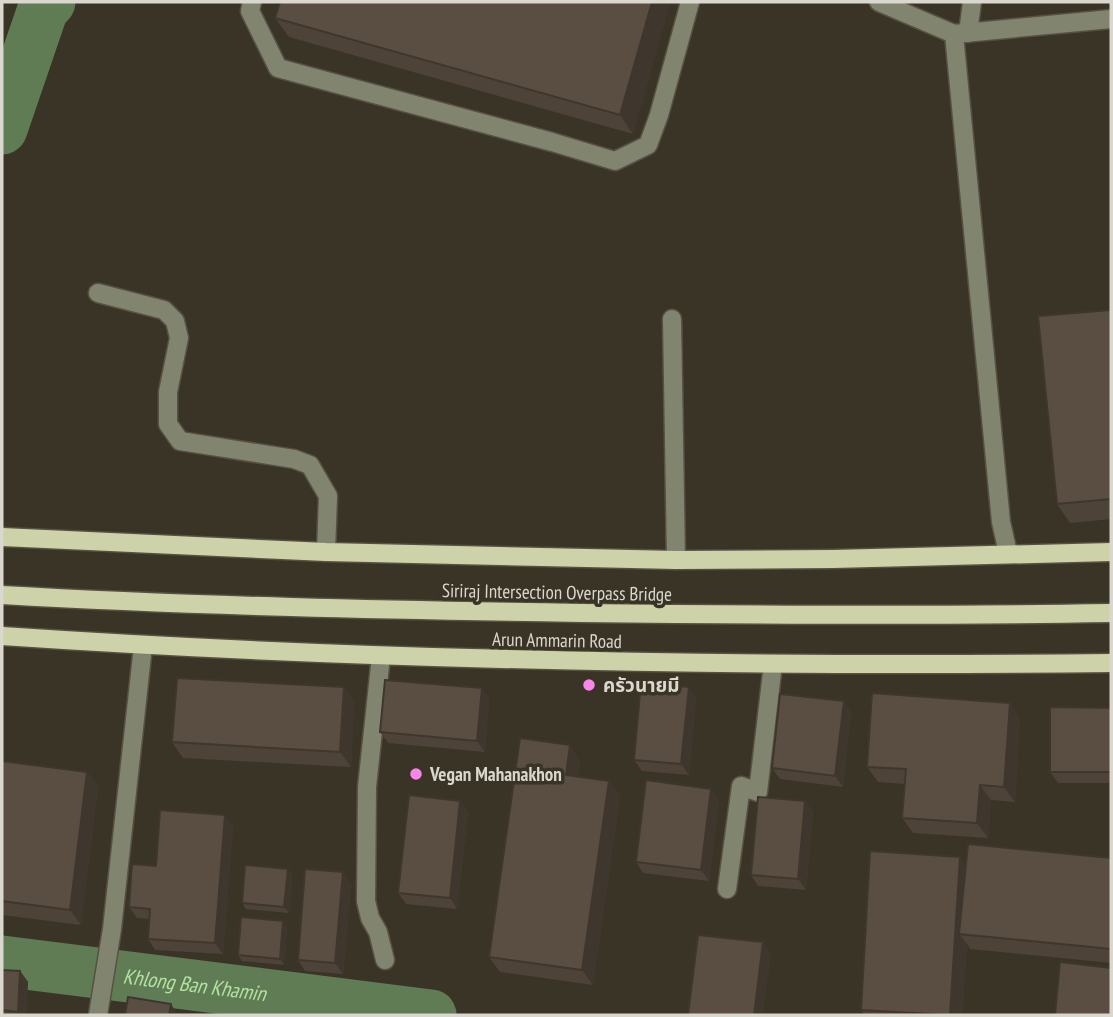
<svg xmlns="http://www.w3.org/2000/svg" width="1113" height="1017" viewBox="0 0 1113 1017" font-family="'PT Sans Narrow','Noto Sans Thai',sans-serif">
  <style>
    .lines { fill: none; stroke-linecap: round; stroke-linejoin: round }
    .canal { stroke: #5f7c54; stroke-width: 51 }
    .minor-casing { stroke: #575144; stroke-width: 21 }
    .major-casing { stroke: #575144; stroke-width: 21 }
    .minor { stroke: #81846f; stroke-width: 18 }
    .major { stroke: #cdd2a8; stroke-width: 18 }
    .wall { fill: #4d4339 }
    .shaded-wall { fill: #3f372e }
    .building { fill: #5a4e42; stroke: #3f372e; stroke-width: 2 }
    .poi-dot { fill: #f987e9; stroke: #3a3426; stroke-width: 2.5 }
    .labels { text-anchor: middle; stroke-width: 7; stroke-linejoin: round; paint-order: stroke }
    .street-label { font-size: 19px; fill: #dad7ce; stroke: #3a3426 }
    .poi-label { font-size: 19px; font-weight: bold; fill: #dad7ce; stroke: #3a3426; text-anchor: start }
    .water-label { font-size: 21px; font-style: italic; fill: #b3e1a1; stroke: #3a3426 }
  </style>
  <rect width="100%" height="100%" fill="#3a3426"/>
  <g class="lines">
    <!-- canal -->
    <g class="canal">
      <path d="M 2,129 L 43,9 L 50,2"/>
      <path id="s1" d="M 2,961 L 431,1015"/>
    </g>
    <!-- minor casing -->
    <g class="minor-casing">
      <path id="minor" d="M 252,2 L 250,11 L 278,68 L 552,142 L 615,161 L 648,145 L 659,115 L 690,2
        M 879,2 L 954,34 L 1111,19
        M 968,33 L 972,2
        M 954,34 L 1001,522 L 1008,553
        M 98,293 L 164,310 L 175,321 L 179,338 L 168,392 L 168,424 L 180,441 L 294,459 L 310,465 L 328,496 L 326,552
        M 672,319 L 676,560
        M 381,656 L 367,787 L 366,901 L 370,918 L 378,932 L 385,960
        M 727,889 L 741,786 L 758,792 L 773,664
        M 98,1015 L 112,929 L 143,646"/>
    </g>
    <!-- major casing -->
    <g class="major-casing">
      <path id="major" d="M 2,537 L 326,552 L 676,560 L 833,559 L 1111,552
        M 2,595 C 195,606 388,610 581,613 C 758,615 935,616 1111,613
        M 2,636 C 371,661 741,667 1111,663"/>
    </g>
    <!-- minor -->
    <use href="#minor" class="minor"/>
    <!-- major -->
    <use href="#major" class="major"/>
  </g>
  <!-- wall -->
  <path class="wall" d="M 280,2 L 670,2 L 633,134 L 289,37 L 275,18 Z
    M 1111,310 L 1111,519 L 1070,523 L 1057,504 Z
    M 344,687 L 354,702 L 351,767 L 183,758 L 172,742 Z
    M 482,688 L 489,699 L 485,752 L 388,743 L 380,732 Z
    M 696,698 L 689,775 L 642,771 L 634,760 Z
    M 1111,708 L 1111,783 L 1058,783 L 1050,772 Z
    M 851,712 L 843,787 L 780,779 L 772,768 Z
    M 1020,718 L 1015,802 L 991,800 L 988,838 L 913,833 L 902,818 L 905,784 L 878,782 L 867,767 Z
    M 2,761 L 87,772 L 98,787 L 81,925 L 2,915 Z
    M 580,761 L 578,776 L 609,781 L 620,796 L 593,985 L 500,972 L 489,957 Z
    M 719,800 L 709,881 L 643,873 L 636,862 Z
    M 460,801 L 468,812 L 457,909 L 406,904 L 398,893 Z
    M 805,801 L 813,812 L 806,890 L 758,886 L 751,875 Z
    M 233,826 L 223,954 L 155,950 L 148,939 L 149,919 L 137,918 L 129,907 Z
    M 1111,858 L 1111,963 L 970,949 L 967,944 L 962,1015 L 865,1015 L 861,1010 L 966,865 Z
    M 292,875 L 289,913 L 246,909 L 242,903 Z
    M 351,883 L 343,974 L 305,971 L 298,960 Z
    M 283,921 L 287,927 L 284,965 L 242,961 L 238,955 Z
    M 2,970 L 20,971 L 28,982 L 26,1015 L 2,1015 Z"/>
  <!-- shaded-wall -->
  <path class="shaded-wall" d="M 652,2 L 670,2 L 633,134 L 620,115 Z
    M 344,687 L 354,702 L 351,767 L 340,752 Z
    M 689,687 L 696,698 L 689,775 L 681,764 Z
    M 482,688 L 489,699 L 485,752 L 477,741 Z
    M 844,701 L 851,712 L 843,787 L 835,776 Z
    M 1010,703 L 1020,718 L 1015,802 L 1004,787 Z
    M 570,745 L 580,761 L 576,790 L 566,775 Z
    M 87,772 L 98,787 L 81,925 L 70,910 Z
    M 609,781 L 620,796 L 593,985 L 582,970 Z
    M 980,785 L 991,800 L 988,838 L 977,823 Z
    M 711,789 L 719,800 L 709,881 L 701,870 Z
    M 460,801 L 468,812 L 457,909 L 450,898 Z
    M 805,801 L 813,812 L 806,890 L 798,879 Z
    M 225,815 L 233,826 L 223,954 L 215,943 Z
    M 960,857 L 971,872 L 959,934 L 967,944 L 962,1015 L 950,1015 Z
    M 288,869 L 292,875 L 289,913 L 284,907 Z
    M 343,872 L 351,883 L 343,974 L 335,963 Z
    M 283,921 L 287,927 L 284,965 L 280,959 Z
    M 763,942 L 771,954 L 763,1015 L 754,1015 Z
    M 20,971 L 28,982 L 26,1015 L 20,1015 L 18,1012 Z
    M 171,1004 L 178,1015 L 169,1015 Z"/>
  <!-- building -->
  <path class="building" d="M 280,2 L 652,2 L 620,115 L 275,18 Z
    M 1111,310 L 1111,499 L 1057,504 L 1038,316 Z
    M 177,678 L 344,687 L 340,752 L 172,742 Z
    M 385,680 L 482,688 L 477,741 L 380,732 Z
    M 641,682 L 689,687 L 681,764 L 634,760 Z
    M 872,693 L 1010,703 L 1004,787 L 980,785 L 977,823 L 902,818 L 906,769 L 867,767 Z
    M 780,694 L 844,701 L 835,776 L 772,768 Z
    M 1050,707 L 1111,708 L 1111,772 L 1050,772 Z
    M 520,738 L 570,745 L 566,775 L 609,781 L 582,970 L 489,957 Z
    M 2,761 L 87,772 L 70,910 L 2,901 Z
    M 646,780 L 711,789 L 701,870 L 636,862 Z
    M 409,795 L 460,801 L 450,898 L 398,893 Z
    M 758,797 L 805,801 L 798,879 L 751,875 Z
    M 160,810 L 225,815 L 215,943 L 148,939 L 150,909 L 129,907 L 132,864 L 156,866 Z
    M 968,844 L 1111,858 L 1111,949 L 959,934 Z
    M 870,851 L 960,857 L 950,1015 L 861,1010 Z
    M 245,865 L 288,869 L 284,907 L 242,903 Z
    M 305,869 L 343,872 L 335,963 L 298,960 Z
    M 241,917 L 283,921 L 280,959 L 238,955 Z
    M 698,935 L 763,942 L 754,1015 L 688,1015 Z
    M 1060,962 L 1111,968 L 1111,1015 L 1055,1015 Z
    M 2,970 L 20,971 L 18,1012 L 2,1010 Z
    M 128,997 L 171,1004 L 169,1015 L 125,1015 Z"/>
  <!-- markers -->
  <g class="poi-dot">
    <circle cx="589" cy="685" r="7"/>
    <circle cx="416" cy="774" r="7"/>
  </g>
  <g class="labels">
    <!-- street labels -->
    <g class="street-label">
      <text transform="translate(557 592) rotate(1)" y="7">Siriraj Intersection Overpass Bridge</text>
      <text transform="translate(557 640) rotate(1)" y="7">Arun Ammarin Road</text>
    </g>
    <!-- poi labels -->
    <g class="poi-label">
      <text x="603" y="692">ครัวนายมี</text>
      <text x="430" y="781">Vegan Mahanakhon</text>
    </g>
    <!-- water labels -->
    <g class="water-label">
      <text dy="7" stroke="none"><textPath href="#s1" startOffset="194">Khlong Ban Khamin</textPath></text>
    </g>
  </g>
  <!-- border -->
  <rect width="1113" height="1017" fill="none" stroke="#dad7ce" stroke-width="7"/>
</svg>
